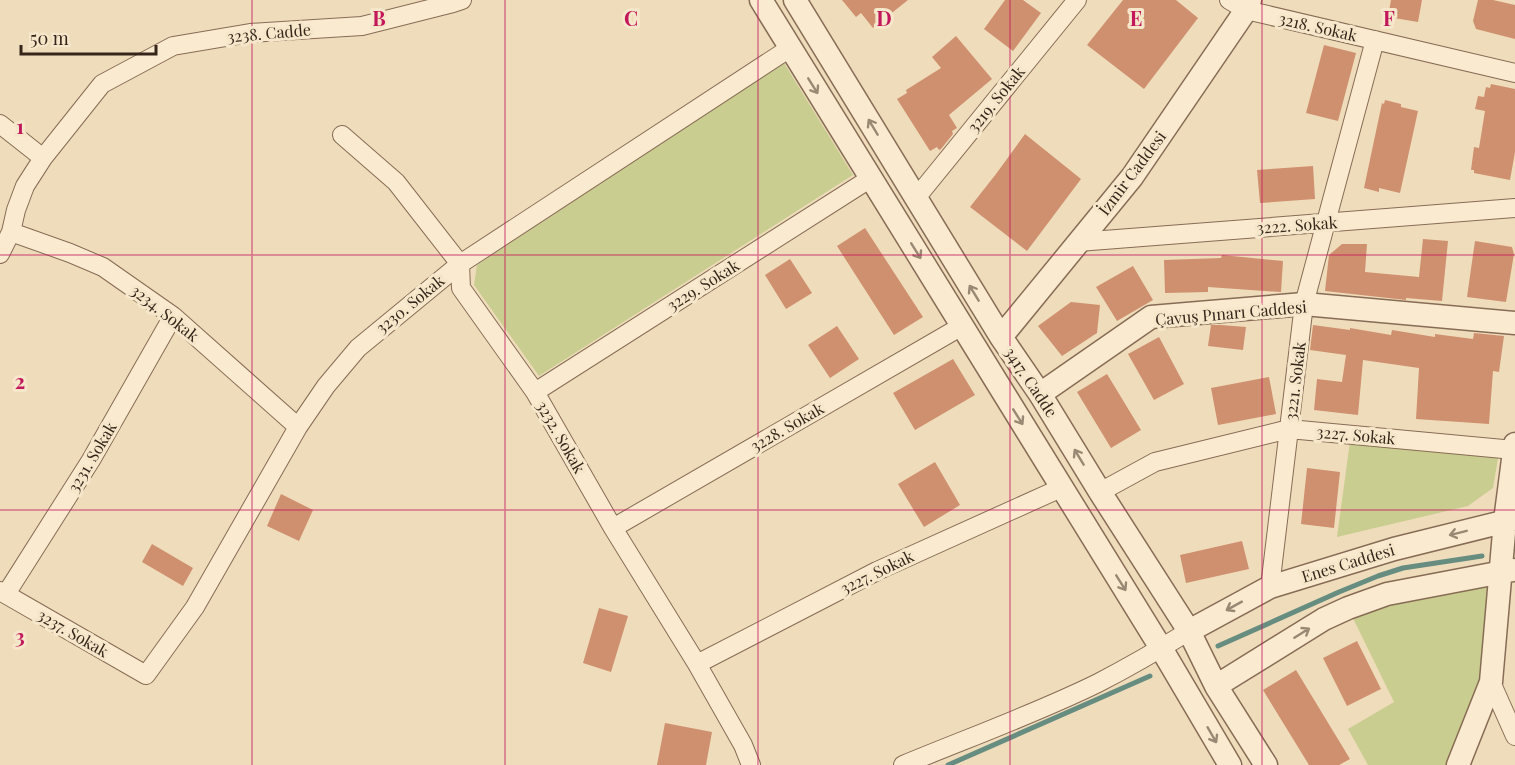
<svg xmlns="http://www.w3.org/2000/svg" width="1515" height="765" viewBox="0 0 1515 765" font-family="'Playfair Display',serif">
  <style>
    .green { fill: #cacd90 }
    .lines { fill: none; stroke-linecap: round; stroke-linejoin: round }
    .stream { stroke: #678d81; stroke-width: 5 }
    .building { fill: #cf906f }
    .minor-casing { stroke: #876c55; stroke-width: 20 }
    .tertiary-casing { stroke: #876c55; stroke-width: 25 }
    .minor { stroke: #faeacf; stroke-width: 18 }
    .tertiary { stroke: #faeacf; stroke-width: 22 }
    .oneway { stroke: #988874 }
    .grid { fill: none; stroke: #c2185b; stroke-width: 1.5; stroke-opacity: 0.55 }
    .labels { text-anchor: middle; stroke-width: 6; stroke-linejoin: round; paint-order: stroke }
    .street-label { font-size: 16px; fill: #35251a; stroke: #f6e7cb }
    .grid-label { font-size: 20px; text-anchor: middle; font-weight: bold; fill: #c2185b; stroke: #f6e7cb; stroke-width: 6; stroke-linejoin: round; paint-order: stroke }
  </style>
  <rect width="100%" height="100%" fill="#efdcbb"/>
  <!-- green -->
  <path class="green" d="M 784,63 L 853,175 L 539,376 L 474,285 L 477,265 Z
    M 1351,434 L 1498,458 L 1493,488 L 1468,506 L 1337,537 Z
    M 1495,579 L 1484,682 L 1450,765 L 1368,765 L 1348,729 L 1394,702 L 1348,608 Z"/>
  <g class="lines">
    <!-- stream -->
    <path class="stream" d="M 1218,646 L 1339,592 L 1378,576 L 1403,568 L 1482,556
      M 948,765 L 1150,676"/>
  </g>
  <!-- building -->
  <path class="building" d="M 842,0 L 908,0 L 873,28 L 861,13 L 856,17 Z
    M 1005,0 L 1023,0 L 1041,13 L 1013,51 L 984,29 Z
    M 1123,0 L 1176,0 L 1198,18 L 1144,89 L 1087,45 Z
    M 1391,0 L 1422,0 L 1418,22 L 1388,17 Z
    M 1478,0 L 1493,0 L 1515,5 L 1515,39 L 1476,29 L 1473,21 Z
    M 956,36 L 992,79 L 949,115 L 957,128 L 952,131 L 953,134 L 941,149 L 939,150 L 937,147 L 930,151 L 897,99 L 907,93 L 906,90 L 941,68 L 932,57 Z
    M 1324,45 L 1356,53 L 1338,121 L 1306,113 Z
    M 1491,84 L 1515,89 L 1515,152 L 1510,180 L 1474,173 L 1474,170 L 1471,170 L 1474,147 L 1479,148 L 1485,111 L 1475,109 L 1478,96 L 1484,97 L 1486,87 L 1490,88 Z
    M 1385,100 L 1401,104 L 1401,107 L 1418,111 L 1400,193 L 1379,188 L 1379,192 L 1364,188 L 1382,103 L 1384,104 Z
    M 1025,134 L 1081,179 L 1027,251 L 970,207 L 996,174 Z
    M 1313,166 L 1315,199 L 1260,203 L 1257,170 Z
    M 865,228 L 923,317 L 894,335 L 837,246 Z
    M 1423,239 L 1448,241 L 1442,301 L 1406,298 L 1406,300 L 1325,291 L 1329,255 L 1342,244 L 1367,244 L 1365,272 L 1419,277 Z
    M 1475,241 L 1512,247 L 1514,254 L 1506,302 L 1467,297 Z
    M 1222,255 L 1283,261 L 1281,292 L 1208,287 L 1208,292 L 1165,293 L 1164,260 L 1221,258 Z
    M 790,259 L 812,293 L 786,309 L 765,275 Z
    M 1133,266 L 1153,300 L 1117,321 L 1096,287 Z
    M 1071,302 L 1100,305 L 1097,333 L 1062,356 L 1038,326 Z
    M 1211,325 L 1221,325 L 1246,327 L 1243,350 L 1208,346 Z
    M 1313,325 L 1350,330 L 1350,328 L 1391,335 L 1392,330 L 1435,337 L 1435,334 L 1473,339 L 1474,333 L 1504,336 L 1499,372 L 1493,371 L 1489,424 L 1416,419 L 1419,368 L 1363,360 L 1358,415 L 1314,410 L 1317,379 L 1342,382 L 1346,355 L 1310,350 Z
    M 837,326 L 859,359 L 830,378 L 808,345 Z
    M 1159,337 L 1184,384 L 1154,400 L 1128,354 Z
    M 953,359 L 975,395 L 915,430 L 893,393 Z
    M 1107,374 L 1141,430 L 1111,448 L 1077,392 Z
    M 1269,377 L 1276,414 L 1218,425 L 1211,388 Z
    M 935,462 L 960,505 L 924,527 L 898,484 Z
    M 1307,468 L 1340,472 L 1334,528 L 1301,524 Z
    M 281,494 L 313,510 L 299,541 L 267,526 Z
    M 1242,541 L 1249,569 L 1186,583 L 1180,555 Z
    M 152,544 L 193,568 L 183,586 L 142,562 Z
    M 599,608 L 628,616 L 611,672 L 583,663 Z
    M 1357,641 L 1381,689 L 1347,706 L 1323,658 Z
    M 1296,670 L 1350,759 L 1339,765 L 1309,765 L 1263,690 Z
    M 665,723 L 712,732 L 706,765 L 657,765 Z"/>
  <g class="lines">
    <!-- minor casing -->
    <g class="minor-casing">
      <path id="minor" d="M 1229,0 L 1246,10 L 1515,73
        M 0,124 L 43,158
        M 342,135 L 396,182 L 460,264 L 461,288 L 535,392 L 613,528 L 697,664 L 743,745 L 751,765
        M 916,198 L 1077,0
        M 11,232 L 70,253 L 103,267 L 173,316 L 298,427
        M 1078,242 L 1515,208
        M 0,254 L 11,232 L 16,210 L 25,186 L 43,158 L 102,84 L 173,46 L 250,33 L 362,26 L 453,3 L 462,0
        M 535,392 L 871,178
        M 1100,492 L 1155,462 L 1289,429 L 1514,450
        M 613,528 L 962,326
        M 1270,587 L 1304,304 L 1375,40
        M 0,591 L 146,675 L 195,607 L 298,427 L 326,386 L 358,348 L 460,264 L 790,48
        M 6,594 L 91,460 L 173,316
        M 697,664 L 877,571 L 1061,488
        M 1491,682 L 1515,736
        M 903,765 C 968,738 1035,714 1098,683 C 1129,667 1160,649 1189,631"/>
    </g>
    <!-- tertiary casing -->
    <g class="tertiary-casing">
      <path id="tertiary" d="M 761,0 L 1161,648 L 1230,765
        M 795,0 L 1001,337 L 1040,394 L 1100,492 L 1189,631 L 1216,686 L 1266,765
        M 1001,337 L 1132,177 L 1246,10 L 1250,0
        M 1040,394 L 1151,317 L 1304,304 L 1515,323
        M 1189,631 L 1270,587 L 1394,549 L 1515,519
        M 1216,686 L 1324,619 L 1348,608 L 1387,594 L 1513,570
        M 1458,765 L 1491,682 L 1505,521 L 1515,444"/>
    </g>
    <!-- minor -->
    <use href="#minor" class="minor"/>
    <!-- tertiary -->
    <use href="#tertiary" class="tertiary"/>
  </g>
  <!-- one-way arrows -->
  <defs><path id="oneway-shaft" d="M-6 0H5M1.5-3L5.5 0L1.5 3" fill="none" stroke-width="1.6" stroke-linecap="round" stroke-linejoin="round" transform="scale(1.5)"/></defs>
  <g class="oneway">
    <use href="#oneway-shaft" transform="translate(813 86) rotate(58)"/>
    <use href="#oneway-shaft" transform="translate(873 127) rotate(-121)"/>
    <use href="#oneway-shaft" transform="translate(916 251) rotate(58)"/>
    <use href="#oneway-shaft" transform="translate(974 293) rotate(-121)"/>
    <use href="#oneway-shaft" transform="translate(1018 417) rotate(58)"/>
    <use href="#oneway-shaft" transform="translate(1079 457) rotate(-121)"/>
    <use href="#oneway-shaft" transform="translate(1458 533) rotate(166)"/>
    <use href="#oneway-shaft" transform="translate(1121 583) rotate(58)"/>
    <use href="#oneway-shaft" transform="translate(1234 606) rotate(151)"/>
    <use href="#oneway-shaft" transform="translate(1302 633) rotate(-32)"/>
    <use href="#oneway-shaft" transform="translate(1212 735) rotate(60)"/>
  </g>
  <!-- grid -->
  <path class="grid" d="M 252,0 L 252,765M 505,0 L 505,765M 758,0 L 758,765M 1010,0 L 1010,765M 1262,0 L 1262,765M 0,255 L 1515,255M 0,510 L 1515,510"/>
  <g class="labels">
    <!-- street labels -->
    <g class="street-label">
      <text transform="translate(1318 27) rotate(13)" y="6">3218. Sokak</text>
      <text transform="translate(269 33) rotate(-5)" y="6">3238. Cadde</text>
      <text transform="translate(996 99) rotate(-51)" y="6">3219. Sokak</text>
      <text transform="translate(1132 173) rotate(-53)" y="6">İzmir Caddesi</text>
      <text transform="translate(1297 225) rotate(-4)" y="6">3222. Sokak</text>
      <text transform="translate(703 285) rotate(-32)" y="6">3229. Sokak</text>
      <text transform="translate(410 304) rotate(-39)" y="6">3230. Sokak</text>
      <text transform="translate(165 313) rotate(38)" y="6">3234. Sokak</text>
      <text transform="translate(1231 313) rotate(-5)" y="6">Çavuş Pınarı Caddesi</text>
      <text transform="translate(1295 381) rotate(-83)" y="6">3221. Sokak</text>
      <text transform="translate(1031 382) rotate(56)" y="6">3417. Cadde</text>
      <text transform="translate(787 427) rotate(-30)" y="6">3228. Sokak</text>
      <text transform="translate(1356 435) rotate(5)" y="6">3227. Sokak</text>
      <text transform="translate(561 437) rotate(60)" y="6">3232. Sokak</text>
      <text transform="translate(92 457) rotate(-59)" y="6">3231. Sokak</text>
      <text transform="translate(1348 563) rotate(-17)" y="6">Enes Caddesi</text>
      <text transform="translate(877 572) rotate(-26)" y="6">3227. Sokak</text>
      <text transform="translate(73 633) rotate(30)" y="6">3237. Sokak</text>
    </g>
  </g>
  <g class="grid-label">
    <text x="379" y="26">B</text>
    <text x="631" y="26">C</text>
    <text x="884" y="26">D</text>
    <text x="1136" y="26">E</text>
    <text x="1389" y="26">F</text>
    <text x="20" y="134">1</text>
    <text x="20" y="389">2</text>
    <text x="20" y="644">3</text>
  </g>
  <!-- scale -->
  <path d="M21 45v9h135v-9" fill="none" stroke="#35251a" stroke-width="3"/>
  <text x="30" y="45" font-size="18" fill="#35251a" stroke="#f6e7cb" stroke-width="4.5" paint-order="stroke">50 m</text>
</svg>
